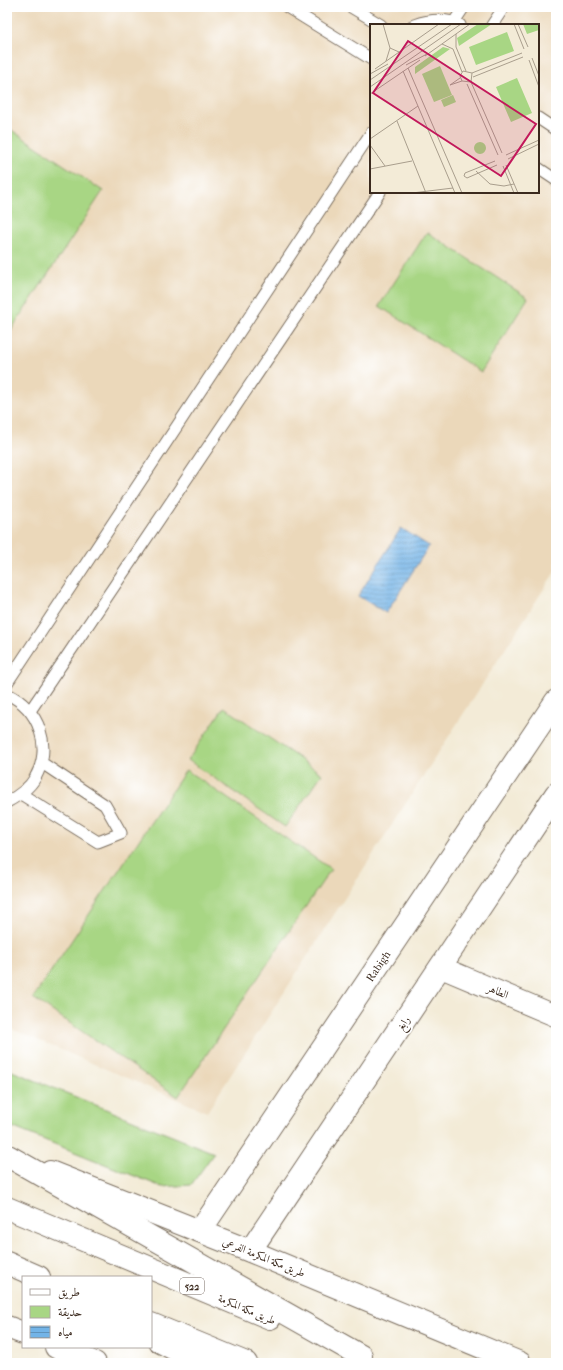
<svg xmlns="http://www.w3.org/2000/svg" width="563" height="1370" viewBox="0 0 563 1370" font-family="'IM FELL French Canon',Amiri,serif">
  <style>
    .built { fill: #ebd8ba; fill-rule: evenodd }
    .green { fill: #a8d684; stroke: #728051 }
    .water { fill: url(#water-rules); stroke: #576f82 }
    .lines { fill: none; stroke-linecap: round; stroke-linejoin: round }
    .lane-casing { stroke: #7b6e5f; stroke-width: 13 }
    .street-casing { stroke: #7b6e5f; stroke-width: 23 }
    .secondary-casing { stroke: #7b6e5f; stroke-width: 24 }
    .primary-casing { stroke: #7b6e5f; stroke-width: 24 }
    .highway-casing { stroke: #7b6e5f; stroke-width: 24 }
    .lane { stroke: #fff; stroke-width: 11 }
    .street { stroke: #fff; stroke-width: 21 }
    .secondary { stroke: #fff; stroke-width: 22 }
    .primary { stroke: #fff; stroke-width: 22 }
    .highway { stroke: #fff; stroke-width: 22 }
    .labels { text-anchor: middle; stroke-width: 3.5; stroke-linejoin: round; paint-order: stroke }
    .shield { fill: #fff; stroke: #766a62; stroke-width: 1 }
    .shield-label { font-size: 10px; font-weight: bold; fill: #3b2a1e }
    .street-label { font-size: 11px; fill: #3b2a1e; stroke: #fff }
    .inset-road { fill: none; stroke: #a99e8d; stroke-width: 1 }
    .view { fill: #c2185b; fill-opacity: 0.15; stroke: #c2185b; stroke-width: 2 }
    .inset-edge { fill: none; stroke: #3b2a1e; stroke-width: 2 }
  </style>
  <defs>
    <pattern id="water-rules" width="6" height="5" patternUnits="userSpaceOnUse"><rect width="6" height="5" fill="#73b4e7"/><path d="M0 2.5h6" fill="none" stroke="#6093bb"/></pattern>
  </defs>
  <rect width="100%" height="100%" fill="#fff"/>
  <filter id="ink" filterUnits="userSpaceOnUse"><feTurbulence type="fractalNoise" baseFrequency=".025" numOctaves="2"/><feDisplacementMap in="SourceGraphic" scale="8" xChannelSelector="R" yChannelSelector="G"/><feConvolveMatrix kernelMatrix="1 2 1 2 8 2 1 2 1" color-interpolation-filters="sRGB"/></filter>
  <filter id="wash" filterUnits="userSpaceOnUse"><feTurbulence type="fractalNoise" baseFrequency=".012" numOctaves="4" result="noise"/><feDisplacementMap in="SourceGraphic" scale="16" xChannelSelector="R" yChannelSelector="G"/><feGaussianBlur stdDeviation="0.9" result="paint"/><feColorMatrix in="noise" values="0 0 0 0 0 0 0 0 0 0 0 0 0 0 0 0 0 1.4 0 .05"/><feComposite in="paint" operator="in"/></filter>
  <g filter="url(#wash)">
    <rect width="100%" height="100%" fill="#f3ebd7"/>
    <!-- built -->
    <path class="built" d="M 7,7 L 556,7 L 556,570 L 207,1112 L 7,1027 ZM 371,25 L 538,25 L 538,192 L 371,192 Z"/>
    <!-- green -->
    <path class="green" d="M 7,127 L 103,191 L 7,336 Z
      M 427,232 L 528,298 L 481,372 L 379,306 Z
      M 224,707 L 322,774 L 285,827 L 188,760 Z
      M 186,770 L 331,869 L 178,1097 L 33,998 Z
      M 7,1069 L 214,1153 L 191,1185 L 162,1187 L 7,1125 Z"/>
    <!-- water -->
    <path class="water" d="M 401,528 L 429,546 L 386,613 L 358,596 Z"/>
  </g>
  <g filter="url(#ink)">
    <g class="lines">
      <!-- lane casing -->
      <g class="lane-casing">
        <path id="lane" d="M 287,7 L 371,59
          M 351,7 L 381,25
          M 454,22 L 464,7
          M 414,25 C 428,20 445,18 460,25
          M 492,25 L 504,7
          M 538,118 L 556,130
          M 538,168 L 556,180
          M 7,683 L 371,133
          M 7,694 C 39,708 53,747 35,778 C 29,789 18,796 7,802
          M 30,711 L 380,192
          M 21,794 L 98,842 L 121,833 L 105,805 L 42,763"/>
      </g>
      <!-- street casing -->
      <g class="street-casing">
        <path id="street" d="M 440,967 L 556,1016"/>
      </g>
      <!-- secondary casing -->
      <g class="secondary-casing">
        <path id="secondary" d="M 50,1172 L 250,1251 L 520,1363
          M 200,1231 L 556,701
          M 250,1251 L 556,794"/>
      </g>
      <!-- primary casing -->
      <g class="primary-casing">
        <path id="primary" d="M 7,1327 L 23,1333
          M 56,1347 L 95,1363"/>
      </g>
      <!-- highway casing -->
      <g class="highway-casing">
        <path id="highway" d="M 8,1156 L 361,1356
          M 7,1208 L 270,1318
          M 7,1263 L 39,1277
          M 151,1324 L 246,1363
          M 159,1341 L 201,1363"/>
      </g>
      <!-- lane -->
      <use href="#lane" class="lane"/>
      <!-- street -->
      <use href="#street" class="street"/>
      <!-- secondary -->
      <use href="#secondary" class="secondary"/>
      <!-- primary -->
      <use href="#primary" class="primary"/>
      <!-- highway -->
      <use href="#highway" class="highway"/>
    </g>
  </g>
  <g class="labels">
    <!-- shield labels -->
    <rect class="shield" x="180" y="1278" width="24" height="16" rx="3"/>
    <g class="shield-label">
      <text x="192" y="1290">522</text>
    </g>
    <!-- street labels -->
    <g class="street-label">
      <text transform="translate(378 966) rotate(-56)" y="4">Rabigh</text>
      <text transform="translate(498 991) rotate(23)" y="4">الطاهر</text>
      <text transform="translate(403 1023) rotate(-56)" y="4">رابغ</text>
      <text transform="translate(264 1257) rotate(22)" y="4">طريق مكة المكرمة الفرعي</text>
      <text transform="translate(247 1309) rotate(23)" y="4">طريق مكة المكرمة</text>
    </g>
  </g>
  <!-- overview -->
  <g transform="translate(370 24)">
    <rect width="169" height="169" fill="#f3ebd7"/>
    <path d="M 108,0 L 122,0 L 89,22 L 87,14 ZM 153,0 L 169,0 L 169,6 L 157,10 ZM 137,8 L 144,27 L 106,41 L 99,23 ZM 73,23 L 80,25 L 45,50 L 45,43 ZM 70,42 L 82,71 L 64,78 L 52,50 ZM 147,54 L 162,89 L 141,98 L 126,63 ZM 83,71 L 86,78 L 74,83 L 71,76 ZM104 124a6 6 0 1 1 12 0a6 6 0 1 1-12 0Z" fill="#a8d684"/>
    <path class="inset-road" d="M 13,0 L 20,24 L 29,28M 144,0 L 154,25M 148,0 L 158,23M 86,10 L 86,23 L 96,47M 72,20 L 83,25 L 92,48M 55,32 L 100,0M 162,34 L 169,52M 159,36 L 169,63M 16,37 L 20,24M 36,41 L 57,30M 38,44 L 92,169M 5,45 L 69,0M 33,47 L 85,169M 102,49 L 101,58 L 92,57 L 90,52 L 93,47 L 102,49 L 152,29M 0,50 L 18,40M 103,53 L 153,33M 0,56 L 82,0M 101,58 L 132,129M 97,60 L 128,131M 80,61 L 90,54M 80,61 L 92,57M 0,63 L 91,0M 0,70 L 50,36M 27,97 L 56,169M 0,115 L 48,82M 0,121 L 15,142M 136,131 L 169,116M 138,135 L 169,120M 125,137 L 95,149 L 94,152 L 97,154 L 127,141M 136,141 L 148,169M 133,142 L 144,169M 0,145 L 42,137M 106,147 L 120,160 L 134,162 L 144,160M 42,169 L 83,164"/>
    <path class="view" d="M 38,17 L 166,100 L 131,152 L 3,69 Z"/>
    <rect width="169" height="169" class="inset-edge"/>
  </g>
  <!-- margin -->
  <rect width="563" height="1370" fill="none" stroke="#fff" stroke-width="24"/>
  <!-- legend -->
  <rect x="22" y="1276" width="130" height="72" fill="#ffffff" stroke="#b1aaa5"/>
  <rect x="30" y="1289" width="20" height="6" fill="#ffffff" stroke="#b1aaa5"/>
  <text x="58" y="1296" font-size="12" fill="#3b2a1e">طريق</text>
  <rect x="30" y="1306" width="20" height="12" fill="#a8d684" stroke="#b1aaa5"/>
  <text x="58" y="1316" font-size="12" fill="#3b2a1e">حديقة</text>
  <rect x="30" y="1326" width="20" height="12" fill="url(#water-rules)" stroke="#b1aaa5"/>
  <text x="58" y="1336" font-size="12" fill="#3b2a1e">مياه</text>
</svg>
